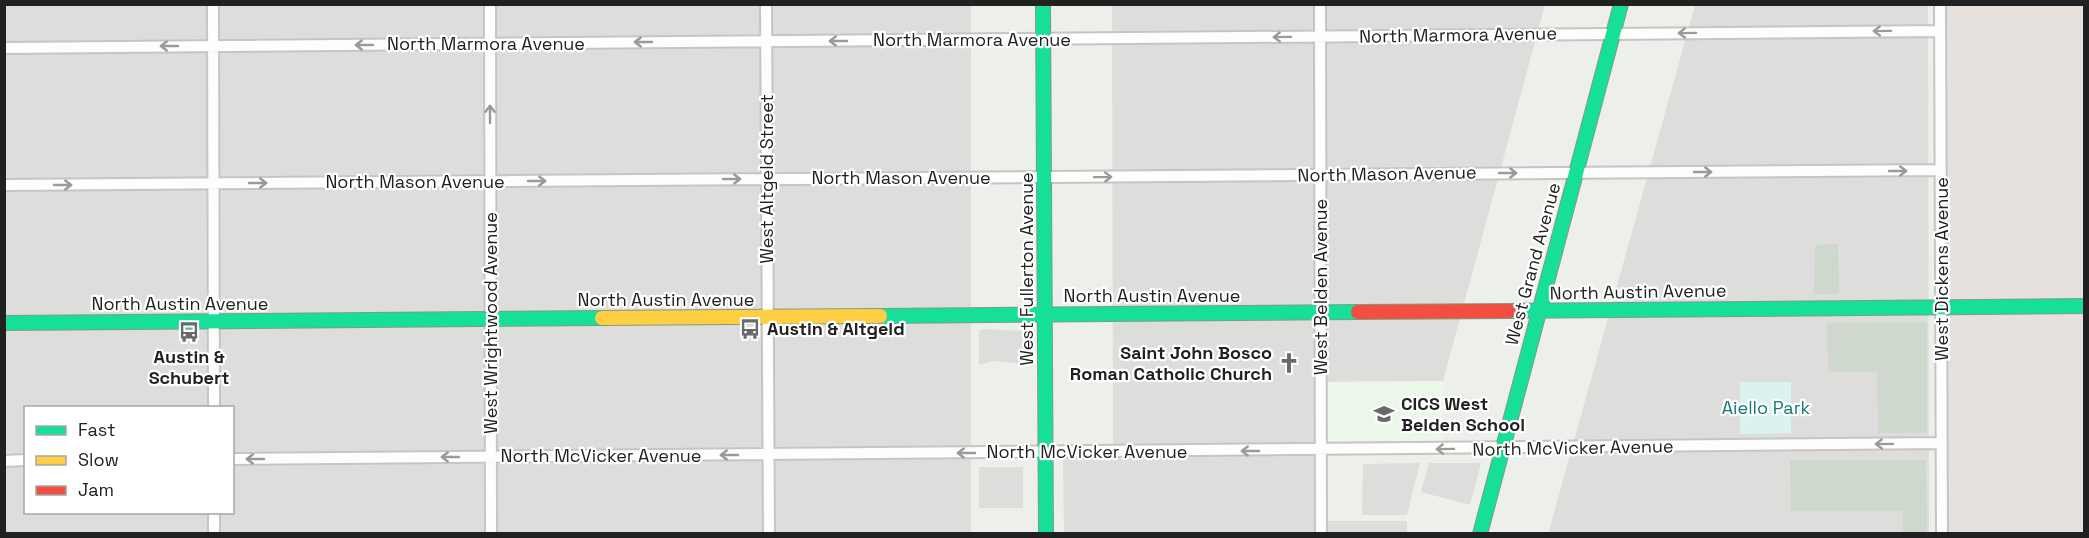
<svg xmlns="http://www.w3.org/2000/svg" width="2089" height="538" viewBox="0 0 2089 538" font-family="'Space Grotesk',sans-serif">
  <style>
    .built { fill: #dddedc; fill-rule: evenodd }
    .industrial { fill: #e7e1de }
    .education { fill: #ebf7e8 }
    .construction { fill: #cfd8cd }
    .park { fill: #daf3ef }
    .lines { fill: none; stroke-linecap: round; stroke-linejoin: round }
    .street-casing { stroke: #c5c6c4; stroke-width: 14 }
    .fast-casing { stroke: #859983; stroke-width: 16 }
    .slow-casing { stroke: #859983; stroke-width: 16 }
    .jam-casing { stroke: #859983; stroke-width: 16 }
    .street { stroke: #fcfdfc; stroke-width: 10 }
    .fast { stroke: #16e098; stroke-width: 14 }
    .slow { stroke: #ffcf43; stroke-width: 14 }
    .jam { stroke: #f24e42; stroke-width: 14 }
    .oneway { stroke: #999a99 }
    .labels { text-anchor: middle; stroke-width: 4.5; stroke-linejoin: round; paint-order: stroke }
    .street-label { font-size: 18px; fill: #212121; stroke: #fff }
    .poi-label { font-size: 18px; font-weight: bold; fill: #212121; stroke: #fff; text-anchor: start }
    .park-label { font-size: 18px; fill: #147a73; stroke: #fff }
  </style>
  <rect width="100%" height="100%" fill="#edefeb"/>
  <!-- built -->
  <path class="built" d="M 4,5 L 971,5 L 971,533 L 5,533 ZM 26,408 L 232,408 L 232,512 L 26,512 Z
    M 1112,5 L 1545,5 L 1443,381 L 1325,382 L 1325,521 L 1407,521 L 1407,533 L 1064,533 L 1063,458 L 1113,456 Z
    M 1695,5 L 1928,5 L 1929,533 L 1548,534 Z
    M 983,329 L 1022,331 L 1024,364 L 994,361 L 979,365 L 979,331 Z
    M 1420,463 L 1407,515 L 1362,515 L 1363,464 Z
    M 1429,463 L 1481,463 L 1470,505 L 1421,492 Z
    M 979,467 L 1023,467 L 1023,508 L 979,508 Z"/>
  <!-- industrial -->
  <path class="industrial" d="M 1944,5 L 2084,5 L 2084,533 L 1949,533 Z"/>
  <!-- education -->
  <path class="education" d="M 1443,381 L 1444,445 L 1325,446 L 1325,382 Z"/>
  <!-- construction -->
  <path class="construction" d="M 1838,244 L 1839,294 L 1814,294 L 1815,245 Z
    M 1927,322 L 1927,433 L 1878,433 L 1877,372 L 1828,372 L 1827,323 Z
    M 1790,460 L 1926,460 L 1927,533 L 1903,533 L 1903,511 L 1791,511 Z"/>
  <!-- park -->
  <path class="park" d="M 1740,382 L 1791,382 L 1791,433 L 1740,434 Z"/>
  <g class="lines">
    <!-- street casing -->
    <g class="street-casing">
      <path id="street" d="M 213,4 L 214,408
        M 490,4 L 491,534
        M 766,4 L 769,534
        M 1320,4 L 1321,534
        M 1940,4 L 1942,534
        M 4,48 L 1940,31
        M 4,185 L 1941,170
        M 232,459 L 1942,443
        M 4,461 L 26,460
        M 214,512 L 214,534"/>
    </g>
    <!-- fast casing -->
    <g class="fast-casing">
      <path id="fast" d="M 1043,4 L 1046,534
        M 1509,311 L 2084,306
        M 880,316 L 1358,312
        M 4,323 L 602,318
        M 1480,534 L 1621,4"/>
    </g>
    <!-- slow casing -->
    <g class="slow-casing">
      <path id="slow" d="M 602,318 L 880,316"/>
    </g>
    <!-- jam casing -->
    <g class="jam-casing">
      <path id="jam" d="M 1358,312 L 1509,311"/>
    </g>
    <!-- street -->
    <use href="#street" class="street"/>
    <!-- fast -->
    <use href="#fast" class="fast"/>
    <!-- slow -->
    <use href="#slow" class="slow"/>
    <!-- jam -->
    <use href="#jam" class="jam"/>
  </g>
  <!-- one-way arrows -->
  <defs><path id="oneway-shaft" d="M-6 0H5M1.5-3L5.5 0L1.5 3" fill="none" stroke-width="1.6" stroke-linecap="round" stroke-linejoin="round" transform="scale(1.5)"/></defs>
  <g class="oneway">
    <use href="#oneway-shaft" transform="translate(1882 31) rotate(179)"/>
    <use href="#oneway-shaft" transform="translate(1687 33) rotate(179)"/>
    <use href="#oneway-shaft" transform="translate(1282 37) rotate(179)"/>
    <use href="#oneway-shaft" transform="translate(838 41) rotate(180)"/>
    <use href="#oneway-shaft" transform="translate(643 42) rotate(180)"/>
    <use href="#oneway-shaft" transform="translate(364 45) rotate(180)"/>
    <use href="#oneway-shaft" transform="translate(169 46) rotate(180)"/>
    <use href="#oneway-shaft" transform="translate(490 114) rotate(-90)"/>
    <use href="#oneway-shaft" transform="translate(1898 171)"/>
    <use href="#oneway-shaft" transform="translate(1703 172)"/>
    <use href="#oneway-shaft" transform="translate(1508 173)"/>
    <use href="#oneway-shaft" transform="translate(1103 177) rotate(-1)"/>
    <use href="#oneway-shaft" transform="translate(732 179)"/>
    <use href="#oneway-shaft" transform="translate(537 181)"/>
    <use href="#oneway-shaft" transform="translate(258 183)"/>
    <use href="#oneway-shaft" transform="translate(63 185)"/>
    <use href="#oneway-shaft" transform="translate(1884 444) rotate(179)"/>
    <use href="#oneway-shaft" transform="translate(1445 449) rotate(179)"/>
    <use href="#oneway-shaft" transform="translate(1250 451) rotate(180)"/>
    <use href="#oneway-shaft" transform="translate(966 453) rotate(180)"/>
    <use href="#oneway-shaft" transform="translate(729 455) rotate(180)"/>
    <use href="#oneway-shaft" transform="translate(450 457) rotate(180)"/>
    <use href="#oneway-shaft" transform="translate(255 459) rotate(180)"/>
  </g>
  <!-- icons -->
  <defs>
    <g id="bus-bare" transform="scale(1.62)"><path d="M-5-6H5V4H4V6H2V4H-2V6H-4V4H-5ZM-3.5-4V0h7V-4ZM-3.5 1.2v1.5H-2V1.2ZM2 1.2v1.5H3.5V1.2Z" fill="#686968" stroke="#fff" stroke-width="2.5" paint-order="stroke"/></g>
    <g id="church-bare" transform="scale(1.62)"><path d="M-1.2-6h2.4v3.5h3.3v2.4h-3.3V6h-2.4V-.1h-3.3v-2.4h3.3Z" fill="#686968" stroke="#fff" stroke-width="2.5" paint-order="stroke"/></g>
    <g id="school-bare" transform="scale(1.62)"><path d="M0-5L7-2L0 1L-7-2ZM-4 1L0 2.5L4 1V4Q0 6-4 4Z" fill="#686968" stroke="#fff" stroke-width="2.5" paint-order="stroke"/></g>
  </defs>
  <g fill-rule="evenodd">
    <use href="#bus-bare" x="750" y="329"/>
    <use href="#bus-bare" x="189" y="332"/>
    <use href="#church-bare" x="1289" y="363"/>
    <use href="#school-bare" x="1384" y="414"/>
  </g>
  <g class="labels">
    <!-- street labels -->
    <g class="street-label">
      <text transform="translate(1458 35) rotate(-1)" y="6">North Marmora Avenue</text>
      <text x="972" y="46">North Marmora Avenue</text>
      <text x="486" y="50">North Marmora Avenue</text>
      <text transform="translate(1387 174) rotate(-1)" y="6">North Mason Avenue</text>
      <text x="901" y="184">North Mason Avenue</text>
      <text transform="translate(767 179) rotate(-90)" y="6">West Altgeld Street</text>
      <text x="415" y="188">North Mason Avenue</text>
      <text transform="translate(1533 264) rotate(-75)" y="6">West Grand Avenue</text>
      <text transform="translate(1027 269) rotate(-90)" y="6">West Fullerton Avenue</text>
      <text transform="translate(1942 269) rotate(-90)" y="6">West Dickens Avenue</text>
      <text transform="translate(1321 287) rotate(-90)" y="6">West Belden Avenue</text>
      <text transform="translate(1638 292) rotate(-1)" y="6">North Austin Avenue</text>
      <text x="1152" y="302">North Austin Avenue</text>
      <text x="666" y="306">North Austin Avenue</text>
      <text x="180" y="310">North Austin Avenue</text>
      <text transform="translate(491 323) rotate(-90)" y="6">West Wrightwood Avenue</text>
      <text transform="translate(1573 448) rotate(-1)" y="6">North McVicker Avenue</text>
      <text x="1087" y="458">North McVicker Avenue</text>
      <text x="601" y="462">North McVicker Avenue</text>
    </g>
    <!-- poi labels -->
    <g class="poi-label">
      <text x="767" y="335">Austin &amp; Altgeld</text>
      <text x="1272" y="359" text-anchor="end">Saint John Bosco<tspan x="1272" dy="21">Roman Catholic Church</tspan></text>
      <text x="189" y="363" text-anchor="middle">Austin &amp;<tspan x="189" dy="21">Schubert</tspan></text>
      <text x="1401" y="410">CICS West<tspan x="1401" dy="21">Belden School</tspan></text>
    </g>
    <!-- park labels -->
    <g class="park-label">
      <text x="1766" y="414">Aiello Park</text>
    </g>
  </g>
  <!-- border -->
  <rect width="2089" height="538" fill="none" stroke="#212121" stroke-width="12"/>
  <!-- legend -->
  <rect x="24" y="406" width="210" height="108" fill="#ffffff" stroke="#a6a6a6" stroke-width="1.5"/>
  <rect x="36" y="426" width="30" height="9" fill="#16e098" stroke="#a6a6a6" stroke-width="1.5"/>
  <text x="78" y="436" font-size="18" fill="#212121">Fast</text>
  <rect x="36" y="456" width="30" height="9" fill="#ffcf43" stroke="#a6a6a6" stroke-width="1.5"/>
  <text x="78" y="466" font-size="18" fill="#212121">Slow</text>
  <rect x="36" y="486" width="30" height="9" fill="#f24e42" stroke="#a6a6a6" stroke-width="1.5"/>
  <text x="78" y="496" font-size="18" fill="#212121">Jam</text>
</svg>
